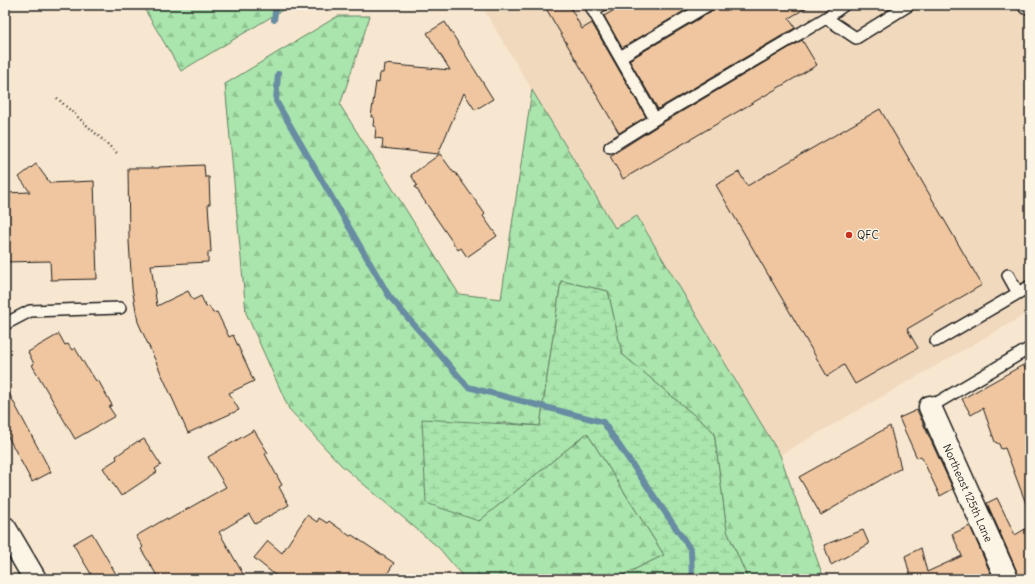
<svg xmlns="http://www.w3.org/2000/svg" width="1035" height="584" viewBox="0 0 1035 584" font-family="Delius,sans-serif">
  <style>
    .built { fill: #f1d9be }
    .forest { fill: url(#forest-firs); stroke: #628064 }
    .wetland { fill: url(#wetland-marsh); stroke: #628064 }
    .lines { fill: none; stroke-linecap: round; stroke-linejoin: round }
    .stream { stroke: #688ca2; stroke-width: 6 }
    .building { fill: #efc69f; stroke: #1c1c1c }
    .service-casing { stroke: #1c1c1c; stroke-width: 14 }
    .minor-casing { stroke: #1c1c1c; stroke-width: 25 }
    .path { stroke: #1c1c1c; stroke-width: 2.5; stroke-dasharray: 1 3; stroke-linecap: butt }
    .service { stroke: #fcf5e5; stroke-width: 11 }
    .minor { stroke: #fcf5e5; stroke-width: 22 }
    .poi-dot { fill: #c8321e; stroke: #fcf5e5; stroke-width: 1.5 }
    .labels { text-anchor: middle; stroke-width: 3; stroke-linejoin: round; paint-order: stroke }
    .poi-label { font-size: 11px; fill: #1c1c1c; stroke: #fcf5e5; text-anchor: start }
    .street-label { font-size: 11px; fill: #1c1c1c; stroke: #fcf5e5 }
  </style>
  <defs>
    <pattern id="forest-firs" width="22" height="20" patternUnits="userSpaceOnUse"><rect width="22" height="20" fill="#a9e5ac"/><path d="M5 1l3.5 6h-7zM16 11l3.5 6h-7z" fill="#91c493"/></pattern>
    <pattern id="wetland-marsh" width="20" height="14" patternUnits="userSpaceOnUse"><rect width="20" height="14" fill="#a9e5ac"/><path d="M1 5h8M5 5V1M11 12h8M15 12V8" fill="none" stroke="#91c493"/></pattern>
  </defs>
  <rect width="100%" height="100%" fill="#f8e7d0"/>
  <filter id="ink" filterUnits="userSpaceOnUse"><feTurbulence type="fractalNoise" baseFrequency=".025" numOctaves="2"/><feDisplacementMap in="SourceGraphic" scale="8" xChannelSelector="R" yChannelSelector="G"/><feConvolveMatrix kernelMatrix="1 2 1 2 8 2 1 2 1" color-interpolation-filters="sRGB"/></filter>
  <g filter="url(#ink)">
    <!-- built -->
    <path class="built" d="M 481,5 L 1030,5 L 1030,312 L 780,455 L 637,216 L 615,229 Z"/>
    <!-- forest -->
    <path class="forest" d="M 142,5 L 291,5 L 181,71 Z
      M 338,16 L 370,16 L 340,105 L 459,294 L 501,299 L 532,90 L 615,228 L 637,216 L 780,455 L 824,579 L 748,579 L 727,531 L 714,432 L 622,354 L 608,291 L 561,281 L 540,426 L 497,422 L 479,521 L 587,433 L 664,555 L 615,579 L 465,579 L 439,548 L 341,465 L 289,409 L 246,313 L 225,84 Z"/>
    <!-- wetland -->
    <path class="wetland" d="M 561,281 L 608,291 L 622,354 L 714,432 L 727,531 L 748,579 L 615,579 L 664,555 L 587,433 L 479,521 L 426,503 L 422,419 L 540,426 Z"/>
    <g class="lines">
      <!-- stream -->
      <path class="stream" d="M 274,20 L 276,5
        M 278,74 L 276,101 L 389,296 L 468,387 L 603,422 L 691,550 L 692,579"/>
    </g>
    <!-- building -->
    <path class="building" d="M 544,5 L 569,5 L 582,29 L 592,23 L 646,117 L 619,133 Z
      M 623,5 L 694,5 L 622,48 L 604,16 Z
      M 715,5 L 811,5 L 789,18 L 795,28 L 658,109 L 629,60 L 712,11 Z
      M 445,22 L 493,99 L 475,110 L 464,93 L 438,154 L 382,148 L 383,139 L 375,138 L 376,127 L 373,126 L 374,117 L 371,117 L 376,82 L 379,83 L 380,73 L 383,73 L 384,64 L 450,70 L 427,33 Z
      M 802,40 L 817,65 L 623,179 L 610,156 L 659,125 Z
      M 880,109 L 982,285 L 907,329 L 918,348 L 855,384 L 844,365 L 827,376 L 716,185 L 739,172 L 747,186 Z
      M 440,154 L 454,173 L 455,172 L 485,214 L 483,216 L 497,236 L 467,257 L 461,248 L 458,250 L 419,193 L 419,192 L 415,187 L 417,185 L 411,175 Z
      M 36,164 L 50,183 L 94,181 L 97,279 L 51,280 L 50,261 L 5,262 L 5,193 L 30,192 L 19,177 Z
      M 204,165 L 205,177 L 209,177 L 210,204 L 208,204 L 211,252 L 208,252 L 208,262 L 151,265 L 157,306 L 188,291 L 193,300 L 201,296 L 206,307 L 209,306 L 213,313 L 217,312 L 229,337 L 233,335 L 251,374 L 250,374 L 254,381 L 229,393 L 239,410 L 188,433 L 138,322 L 132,288 L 129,241 L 128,168 L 159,168 L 159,167 Z
      M 59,334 L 65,345 L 68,344 L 72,350 L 75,348 L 90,373 L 91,373 L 96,381 L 98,380 L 112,405 L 109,407 L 115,416 L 75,439 L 32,365 L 34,364 L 28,352 Z
      M 1023,365 L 1030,376 L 1030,509 L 1028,509 L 1005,448 L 1001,449 L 999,444 L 995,442 L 983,408 L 971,415 L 962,399 Z
      M 5,386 L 51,472 L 32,482 L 5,431 Z
      M 917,410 L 953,489 L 940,496 L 921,456 L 917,458 L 899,418 Z
      M 890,426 L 901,468 L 821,515 L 799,477 Z
      M 254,430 L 268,453 L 265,454 L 282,485 L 279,487 L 289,505 L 255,524 L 249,514 L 219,532 L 246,579 L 159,579 L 141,549 L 143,547 L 136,536 L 167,518 L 168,520 L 226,487 L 208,457 Z
      M 144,439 L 161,465 L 155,469 L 157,472 L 121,496 L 103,468 L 117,459 L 116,456 L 138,441 L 139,442 Z
      M 997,498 L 1015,535 L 1030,526 L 1030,579 L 1019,579 L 1018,574 L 987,503 Z
      M 307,515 L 317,522 L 319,518 L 327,523 L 329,521 L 350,536 L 352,535 L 394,563 L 384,579 L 280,579 L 254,558 L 268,541 L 282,553 Z
      M 970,526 L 993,579 L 911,579 L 905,556 L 921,548 L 927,572 L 962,556 L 952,534 Z
      M 863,530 L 869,544 L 831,565 L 824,545 Z
      M 92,533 L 119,579 L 94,579 L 73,544 Z"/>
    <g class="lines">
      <!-- service casing -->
      <g class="service-casing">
        <path id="service" d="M 590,5 L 655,119 L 610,147
          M 1025,8 L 1027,5
          M 593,11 L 602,5
          M 826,18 L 844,5
          M 620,57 L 708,5
          M 655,119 L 826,18 L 856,38 L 909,5
          M 1008,275 L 1018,293
          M 5,324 L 30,311 L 120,308
          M 936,341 L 1030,286
          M 930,407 L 1030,348"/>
      </g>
      <!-- minor casing -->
      <g class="minor-casing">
        <path id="minor" d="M 930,407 L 1007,579
          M 5,528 L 35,579"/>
      </g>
      <!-- path -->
      <path class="path" d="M 57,98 L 117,153"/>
      <!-- service -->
      <use href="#service" class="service"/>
      <!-- minor -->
      <use href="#minor" class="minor"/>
    </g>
  </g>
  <!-- markers -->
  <circle class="poi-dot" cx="849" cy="235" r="4"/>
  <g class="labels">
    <!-- poi labels -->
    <g class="poi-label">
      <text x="857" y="239">QFC</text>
    </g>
    <!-- street labels -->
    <g class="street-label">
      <text transform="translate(968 493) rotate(66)" y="4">Northeast 125th Lane</text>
    </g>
  </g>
  <!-- margin -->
  <rect width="1035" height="584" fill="none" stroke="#fcf5e5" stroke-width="20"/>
  <rect x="10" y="10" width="1015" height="564" fill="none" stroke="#1c1c1c" stroke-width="1.5" filter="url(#ink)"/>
</svg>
